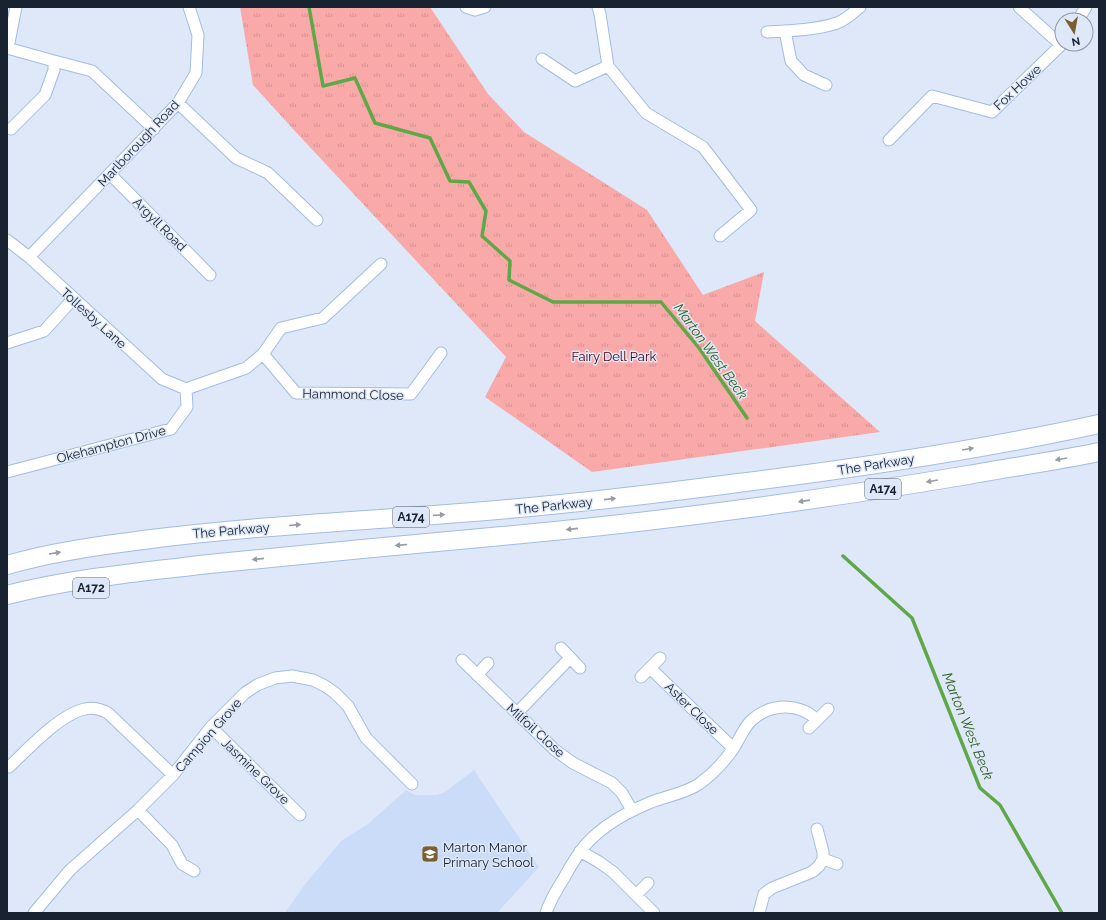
<svg xmlns="http://www.w3.org/2000/svg" width="1106" height="920" viewBox="0 0 1106 920" font-family="Raleway,sans-serif">
  <style>
    .built { fill: #cadcf8 }
    .park { fill: url(#park-tufts) }
    .lines { fill: none; stroke-linecap: round; stroke-linejoin: round }
    .stream { stroke: #5ea847; stroke-width: 3.5 }
    .minor-casing { stroke: #a3bce2; stroke-width: 13 }
    .trunk-casing { stroke: #a3bce2; stroke-width: 20 }
    .minor { stroke: #fff; stroke-width: 11 }
    .trunk { stroke: #fff; stroke-width: 18 }
    .oneway { fill: #989ca2 }
    .labels { text-anchor: middle; stroke-width: 3; stroke-linejoin: round; paint-order: stroke }
    .shield { fill: #dee8f8; stroke: #545d6d; stroke-width: 1 }
    .shield-label { font-size: 12px; font-weight: bold; fill: #192231 }
    .street-label { font-size: 13px; fill: #192231; stroke: #dee8f8 }
    .park-label { font-size: 13px; fill: #530313; stroke: #dee8f8 }
    .poi-label { font-size: 13px; fill: #192231; stroke: #dee8f8; text-anchor: start }
    .water-label { font-size: 14px; font-style: italic; fill: #2f5f1f; stroke: #dee8f8 }
  </style>
  <defs>
    <pattern id="park-tufts" width="24" height="20" patternUnits="userSpaceOnUse"><rect width="24" height="20" fill="#faa9a9"/><path d="M3 7l-1-3M5 7V3M7 7l1-3M15 17l-1-3M17 17v-4M19 17l1-3" fill="none" stroke="#d69192"/></pattern>
  </defs>
  <rect width="100%" height="100%" fill="#dee8f8"/>
  <!-- built -->
  <path class="built" d="M 474,770 L 539,867 L 497,913 L 285,913 L 306,883 L 341,841 L 368,824 L 406,790 L 415,795 L 437,795 L 445,792 Z"/>
  <!-- park -->
  <path class="park" d="M 240,7 L 430,7 L 488,94 L 524,132 L 647,210 L 703,295 L 764,272 L 755,321 L 880,432 L 592,472 L 485,397 L 506,357 L 293,129 L 253,85 Z"/>
  <g class="lines">
    <!-- stream -->
    <path class="stream" d="M 309,7 L 323,86 L 355,78 L 375,123 L 430,138 L 450,181 L 469,182 L 486,211 L 482,236 L 510,261 L 509,280 L 553,302 L 661,302 L 699,348 L 747,418
      M 843,556 L 912,618 L 980,788 L 1000,805 L 1062,913"/>
    <!-- minor casing -->
    <g class="minor-casing">
      <path id="minor" d="M 466,7 L 475,10 L 485,7
        M 598,7 L 600,14 L 608,66 L 646,113 L 703,147 L 751,210 L 720,236
        M 1019,7 L 1061,45
        M 1078,20 L 1086,7
        M 785,31 L 791,61 L 804,75 L 826,85
        M 767,32 C 788,31 817,30 837,23 C 846,20 853,13 860,7
        M 7,48 L 54,61 L 92,71 L 154,129
        M 8,48 L 16,7
        M 542,59 L 575,81 L 608,66
        M 178,103 L 236,158 L 268,173 L 317,220
        M 11,129 L 45,95 L 54,70 L 54,61
        M 889,140 L 932,96 L 992,112 L 1062,44
        M 110,174 L 210,275
        M 7,240 L 29,257 L 162,379 L 186,389
        M 29,257 L 178,103 L 196,73 L 198,35 L 189,7
        M 7,343 L 44,331 L 73,299
        M 263,354 L 296,393 L 411,394 L 441,353
        M 186,389 L 246,368 L 263,354 L 281,328 L 323,318 L 381,264
        M 7,472 L 171,429 L 187,407 L 186,389
        M 561,648 L 580,668
        M 462,660 L 555,750 L 573,763 L 612,783 L 622,793 L 632,810
        M 650,668 L 733,748
        M 477,675 L 488,663
        M 641,677 L 660,658
        M 517,713 L 570,658
        M 211,727 L 300,815
        M 809,728 L 828,709
        M 9,767 C 27,750 60,714 85,709 C 93,707 100,709 108,713 L 173,775
        M 138,810 L 172,845 L 182,864 L 194,871
        M 580,851 L 599,862 L 613,872 L 654,913
        M 823,859 L 837,864
        M 636,895 L 648,883
        M 34,913 L 70,870 L 138,810 L 173,775 L 211,727 L 245,693 L 257,685 L 275,678 L 292,676 L 313,680 L 325,686 L 335,693 L 348,706 L 366,738 L 412,784
        M 546,913 C 550,900 557,889 564,878 C 569,869 574,860 580,852 C 596,829 623,814 649,803 C 666,796 684,794 699,784 C 713,774 724,762 733,749 C 740,739 744,726 753,719 C 772,703 800,703 817,720
        M 759,913 L 764,894 L 772,888 L 812,872 L 819,866 L 823,859 L 823,852 L 817,829"/>
    </g>
    <!-- trunk casing -->
    <g class="trunk-casing">
      <path id="trunk" d="M 7,565 C 51,552 98,546 143,540 C 244,527 345,522 447,514 C 544,507 641,496 738,483 C 859,468 980,450 1099,424
        M 7,595 C 73,578 142,572 209,564 C 307,554 404,545 502,536 C 658,522 813,501 968,475 C 1012,467 1056,461 1099,452"/>
    </g>
    <!-- minor -->
    <use href="#minor" class="minor"/>
    <!-- trunk -->
    <use href="#trunk" class="trunk"/>
  </g>
  <!-- one-way arrows -->
  <defs><path id="oneway-solid" d="M-6-.8H1V-3.2L6.5 0L1 3.2V.8H-6Z"/></defs>
  <g class="oneway">
    <use href="#oneway-solid" transform="translate(968 449) rotate(-10)"/>
    <use href="#oneway-solid" transform="translate(1061 459) rotate(170)"/>
    <use href="#oneway-solid" transform="translate(932 481) rotate(170)"/>
    <use href="#oneway-solid" transform="translate(610 499) rotate(-6)"/>
    <use href="#oneway-solid" transform="translate(804 501) rotate(172)"/>
    <use href="#oneway-solid" transform="translate(439 515) rotate(-4)"/>
    <use href="#oneway-solid" transform="translate(295 525) rotate(-5)"/>
    <use href="#oneway-solid" transform="translate(572 529) rotate(174)"/>
    <use href="#oneway-solid" transform="translate(401 545) rotate(175)"/>
    <use href="#oneway-solid" transform="translate(55 553) rotate(-9)"/>
    <use href="#oneway-solid" transform="translate(258 559) rotate(174)"/>
  </g>
  <!-- icons -->
  <defs>
    <g id="school-square" transform="scale(0.9)"><rect x="-9" y="-9" width="18" height="18" rx="4" fill="#7a5f31" stroke="#dee8f8"/><path d="M0-5L7-2L0 1L-7-2ZM-4 1L0 2.5L4 1V4Q0 6-4 4Z" fill="#fff"/></g>
  </defs>
  <g fill-rule="evenodd">
    <use href="#school-square" x="430" y="854"/>
  </g>
  <g class="labels">
    <!-- shield labels -->
    <g class="shield">
      <rect x="865" y="479" width="36" height="20" rx="3"/>
      <rect x="393" y="507" width="36" height="20" rx="3"/>
      <rect x="73" y="578" width="36" height="20" rx="3"/>
    </g>
    <g class="shield-label">
      <text x="883" y="493">A174</text>
      <text x="411" y="521">A174</text>
      <text x="91" y="592">A172</text>
    </g>
    <!-- street labels -->
    <g class="street-label">
      <text transform="translate(1017 87) rotate(-43)" y="5">Fox Howe</text>
      <text transform="translate(138 143) rotate(-47)" y="5">Marlborough Road</text>
      <text transform="translate(160 224) rotate(45)" y="5">Argyll Road</text>
      <text transform="translate(94 318) rotate(42)" y="5">Tollesby Lane</text>
      <text transform="translate(353 394) rotate(1)" y="5">Hammond Close</text>
      <text transform="translate(111 444) rotate(-15)" y="5">Okehampton Drive</text>
      <text transform="translate(876 464) rotate(-9)" y="5">The Parkway</text>
      <text transform="translate(554 505) rotate(-6)" y="5">The Parkway</text>
      <text transform="translate(231 530) rotate(-5)" y="5">The Parkway</text>
      <text transform="translate(692 708) rotate(44)" y="5">Aster Close</text>
      <text transform="translate(536 730) rotate(42)" y="5">Milfoil Close</text>
      <text transform="translate(208 735) rotate(-49)" y="5">Campion Grove</text>
      <text transform="translate(256 771) rotate(44)" y="5">Jasmine Grove</text>
    </g>
    <!-- park labels -->
    <g class="park-label">
      <text x="614" y="361">Fairy Dell Park</text>
    </g>
    <!-- poi labels -->
    <g class="poi-label">
      <text x="443" y="852">Marton Manor<tspan x="443" dy="15">Primary School</tspan></text>
    </g>
    <!-- water labels -->
    <g class="water-label">
      <text transform="translate(711 351) rotate(54)" y="5">Marton West Beck</text>
      <text transform="translate(968 726) rotate(68)" y="5">Marton West Beck</text>
    </g>
  </g>
  <!-- border -->
  <rect width="1106" height="920" fill="none" stroke="#192231" stroke-width="16"/>
  <!-- north arrow -->
  <g transform="translate(1074 32) rotate(169)"><circle r="19" fill="#dee8f8" stroke="#8f99a8"/>
  <path d="M0-3L7 15L0 10L-7 15Z" fill="#7a5f31"/>
  <text y="-6" font-size="11" font-weight="bold" text-anchor="middle" fill="#192231">N</text>
  </g>
</svg>
